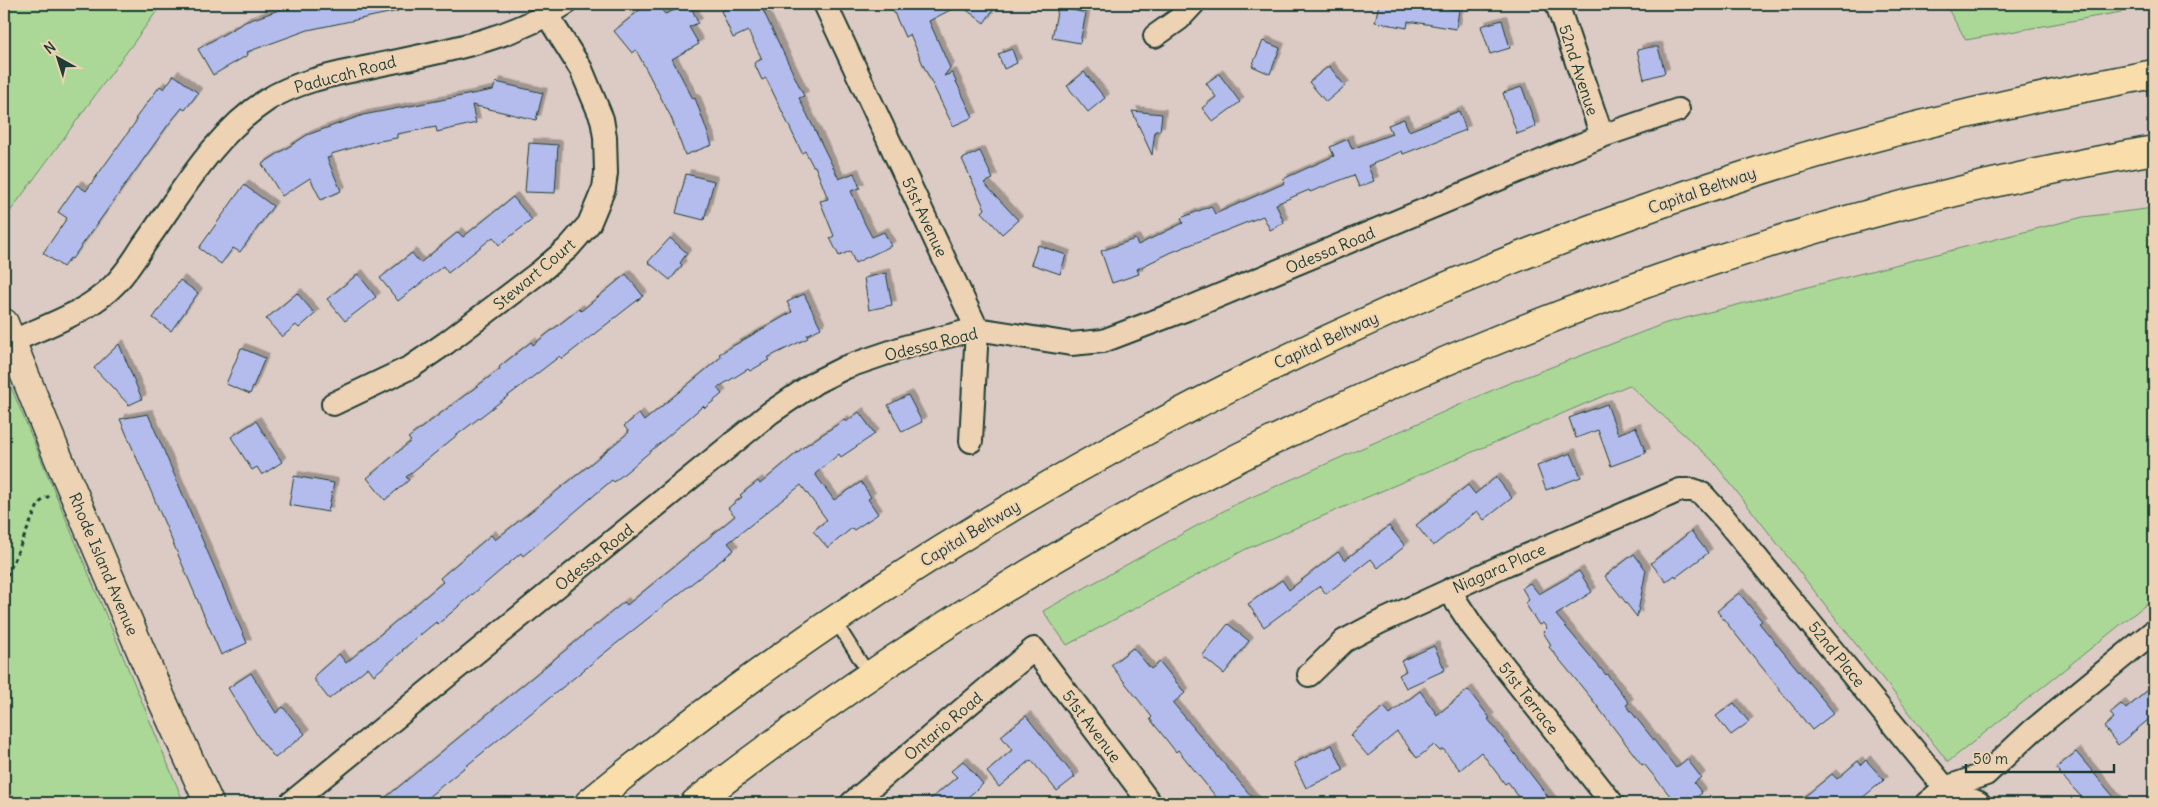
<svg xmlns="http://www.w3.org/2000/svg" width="2158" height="807" viewBox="0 0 2158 807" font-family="Delius,sans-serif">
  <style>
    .green { fill: #abd897; stroke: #658a66 }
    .building { fill: #b3bced; stroke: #1f3d34; filter: url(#shadow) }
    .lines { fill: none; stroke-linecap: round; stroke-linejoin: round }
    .lane-casing { stroke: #1f3d34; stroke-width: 15 }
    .street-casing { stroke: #1f3d34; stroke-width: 26 }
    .secondary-casing { stroke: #1f3d34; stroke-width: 31 }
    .highway-casing { stroke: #1f3d34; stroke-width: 31 }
    .path { stroke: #1f3d34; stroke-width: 3; stroke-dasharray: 4 4; stroke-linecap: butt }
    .lane { stroke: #edd2b4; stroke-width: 11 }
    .street { stroke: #edd2b4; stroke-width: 22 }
    .secondary { stroke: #edd2b4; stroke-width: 28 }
    .highway { stroke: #f9deab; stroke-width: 28 }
    .labels { text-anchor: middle; stroke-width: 4; stroke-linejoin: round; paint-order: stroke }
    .street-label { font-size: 16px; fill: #1f3d34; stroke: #edd2b4 }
  </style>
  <defs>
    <filter id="shadow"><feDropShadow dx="4.5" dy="-4.5" stdDeviation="0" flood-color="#0004"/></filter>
  </defs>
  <rect width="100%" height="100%" fill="#dccbc5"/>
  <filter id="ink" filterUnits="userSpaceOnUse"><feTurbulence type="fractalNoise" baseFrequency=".02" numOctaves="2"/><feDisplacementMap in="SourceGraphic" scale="10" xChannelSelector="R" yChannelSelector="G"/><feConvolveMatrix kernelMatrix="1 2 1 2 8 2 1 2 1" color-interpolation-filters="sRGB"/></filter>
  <g filter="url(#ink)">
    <!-- green -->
    <path class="green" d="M 4,4 L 160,4 L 159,8 L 6,217 L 4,212 Z
      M 1945,4 L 2154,4 L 2154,6 L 1966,40 Z
      M 2154,208 L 2154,598 L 1948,762 L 1712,460 L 1629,385 L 1246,549 L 1067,645 L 1043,611 L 1236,504 L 1502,386 L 1666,323 L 2083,217 Z
      M 4,370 L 184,803 L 4,803 Z"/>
    <!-- building -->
    <path class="building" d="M 296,4 L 397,4 L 398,11 L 308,30 L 247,52 L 248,55 L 213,75 L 198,49 L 245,22 Z
      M 647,4 L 656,4 L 665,14 L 690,4 L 698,23 L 689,27 L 699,44 L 672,59 L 693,99 L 695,98 L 712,145 L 685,155 L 671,117 L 636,50 L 632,53 L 614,31 Z
      M 736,4 L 760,4 L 804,96 L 799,98 L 839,179 L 854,173 L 860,188 L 851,191 L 864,222 L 872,237 L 884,232 L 891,246 L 855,263 L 850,251 L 839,256 L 830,238 L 834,236 L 820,201 L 828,199 L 815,166 L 813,166 L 805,151 L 802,153 L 766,78 L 762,80 L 754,63 L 762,59 L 748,31 L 733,38 L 721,11 Z
      M 890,4 L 985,4 L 993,10 L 984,23 L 960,5 L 929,21 L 950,68 L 944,76 L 952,73 L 973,117 L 953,126 L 924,67 L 910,34 L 905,37 Z
      M 1379,4 L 1418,4 L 1459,10 L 1456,29 L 1408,21 L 1407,28 L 1375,22 Z
      M 1058,7 L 1086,13 L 1080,43 L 1052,38 Z
      M 1502,20 L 1510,48 L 1490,54 L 1481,26 Z
      M 1263,41 L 1280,48 L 1270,74 L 1252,66 Z
      M 1651,47 L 1658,47 L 1665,73 L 1644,79 L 1637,50 Z
      M 1012,49 L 1017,63 L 1004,69 L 998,54 Z
      M 1329,66 L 1345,86 L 1326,102 L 1309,82 Z
      M 1084,72 L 1105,98 L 1088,112 L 1067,86 Z
      M 1219,74 L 1240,102 L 1213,122 L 1202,108 L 1216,97 L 1206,83 Z
      M 174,75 L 198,93 L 185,110 L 182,108 L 168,125 L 72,259 L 70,258 L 63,267 L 43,253 L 67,218 L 58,212 L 77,185 L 86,191 L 137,120 L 135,119 L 160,86 L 164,89 Z
      M 496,82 L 543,93 L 536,120 L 472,105 L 476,123 L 437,132 L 436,127 L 397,134 L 397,138 L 373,142 L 331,154 L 331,157 L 327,158 L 341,191 L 321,200 L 310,178 L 282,196 L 262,164 L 307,135 L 363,115 L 493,90 Z
      M 1522,87 L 1536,127 L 1517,134 L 1503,93 Z
      M 1132,111 L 1162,114 L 1160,131 L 1155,131 L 1152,155 Z
      M 1459,111 L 1466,130 L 1403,154 L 1402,151 L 1368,166 L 1374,181 L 1359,187 L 1354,175 L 1310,192 L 1309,190 L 1276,204 L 1284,223 L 1270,230 L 1263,216 L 1172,252 L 1137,269 L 1139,274 L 1112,283 L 1101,251 L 1135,239 L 1138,245 L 1183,223 L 1181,218 L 1211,206 L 1215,214 L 1285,183 L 1283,179 L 1334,156 L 1330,147 L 1348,139 L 1352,149 L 1392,134 L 1388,125 L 1404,119 L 1409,131 Z
      M 529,143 L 558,145 L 555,193 L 525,192 Z
      M 980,151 L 993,179 L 984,183 L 1018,220 L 1002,234 L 982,212 L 985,209 L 962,159 Z
      M 686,174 L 714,181 L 704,220 L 676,213 Z
      M 244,185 L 273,206 L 240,252 L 233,248 L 221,264 L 199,248 Z
      M 513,197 L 532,220 L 499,245 L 493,237 L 448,273 L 443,266 L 398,301 L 380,278 L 412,253 L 420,263 L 458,232 L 463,237 Z
      M 670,238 L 687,253 L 680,263 L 682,265 L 670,280 L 648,262 Z
      M 1038,245 L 1066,255 L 1060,274 L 1031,264 Z
      M 886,273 L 892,305 L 869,310 L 864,278 Z
      M 358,274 L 376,297 L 345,321 L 327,299 Z
      M 626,274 L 643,296 L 562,359 L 560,356 L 457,435 L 406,477 L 409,480 L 385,500 L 367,478 L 411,441 L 408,438 L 500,369 L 499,367 L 531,342 L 533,345 L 579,309 L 581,311 Z
      M 180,280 L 198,293 L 171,331 L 153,318 Z
      M 297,293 L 315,314 L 299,328 L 296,325 L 282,337 L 266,319 Z
      M 804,294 L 821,328 L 807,335 L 808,338 L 767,358 L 769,360 L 750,371 L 748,369 L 717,388 L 722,394 L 705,408 L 703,406 L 631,468 L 614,482 L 612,480 L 541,541 L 523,556 L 521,553 L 438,624 L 436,622 L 402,650 L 403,651 L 374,675 L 368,667 L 329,699 L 315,681 L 315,675 L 339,654 L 346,663 L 443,582 L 440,578 L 491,535 L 495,540 L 582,471 L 629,432 L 624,426 L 639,414 L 644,421 L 721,357 L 719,354 L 792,312 L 787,302 Z
      M 119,344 L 142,399 L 129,405 L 94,368 Z
      M 241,348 L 265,358 L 250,394 L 226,384 Z
      M 908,395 L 922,422 L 902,432 L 888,405 Z
      M 1607,404 L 1618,434 L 1636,427 L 1646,453 L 1611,466 L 1598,430 L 1576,438 L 1569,418 Z
      M 859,412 L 875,434 L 841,457 L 839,454 L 815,474 L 834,500 L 861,482 L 871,497 L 868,499 L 878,514 L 854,530 L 852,528 L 828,548 L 813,531 L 827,520 L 801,485 L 728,543 L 734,550 L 602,655 L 421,803 L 379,803 L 624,602 L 627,605 L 735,516 L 728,508 L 742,497 L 740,495 L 758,481 L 760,484 L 805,446 L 844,420 L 846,422 Z
      M 148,414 L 247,643 L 221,655 L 120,419 Z
      M 256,421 L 282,462 L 262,475 L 257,467 L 252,470 L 231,437 Z
      M 1571,453 L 1581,477 L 1546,490 L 1537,466 Z
      M 294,476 L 334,483 L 328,512 L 289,505 Z
      M 1496,477 L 1512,498 L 1484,520 L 1477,511 L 1433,546 L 1416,525 L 1468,485 L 1475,494 Z
      M 1389,526 L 1405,546 L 1378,568 L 1371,559 L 1326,594 L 1320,586 L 1264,627 L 1248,604 L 1282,580 L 1289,590 L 1338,552 L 1345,560 Z
      M 1691,531 L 1708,553 L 1676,577 L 1675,575 L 1666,582 L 1651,563 Z
      M 1634,554 L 1646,570 L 1637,617 L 1605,576 Z
      M 1579,571 L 1592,592 L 1556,615 L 1606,675 L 1607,674 L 1629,703 L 1626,705 L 1676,768 L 1687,759 L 1701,777 L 1694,783 L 1702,793 L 1689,803 L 1676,803 L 1644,764 L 1642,765 L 1591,698 L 1549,647 L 1551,645 L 1543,632 L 1547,628 L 1543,623 L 1539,625 L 1525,603 L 1529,600 L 1522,588 L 1530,583 L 1539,594 Z
      M 1739,593 L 1762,621 L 1759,623 L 1834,713 L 1812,730 L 1717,611 Z
      M 1228,624 L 1249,641 L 1224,674 L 1202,656 Z
      M 1434,646 L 1445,670 L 1406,688 L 1399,675 L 1406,671 L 1401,661 Z
      M 1133,648 L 1151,669 L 1160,662 L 1185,693 L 1173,703 L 1257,803 L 1221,803 L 1178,750 L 1176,752 L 1150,719 L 1152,717 L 1111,665 Z
      M 251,673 L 276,713 L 283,707 L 305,734 L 275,758 L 259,738 L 228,688 Z
      M 2154,685 L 2154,715 L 2118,745 L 2104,727 L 2114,718 L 2110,713 L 2121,704 L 2126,709 Z
      M 1468,690 L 1490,718 L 1488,719 L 1553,803 L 1523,803 L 1508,782 L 1505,784 L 1481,752 L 1460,770 L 1443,749 L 1440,751 L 1434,745 L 1417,758 L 1397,732 L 1368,756 L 1350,735 L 1384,707 L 1390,714 L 1420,691 L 1437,715 Z
      M 1734,703 L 1749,722 L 1731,735 L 1716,716 Z
      M 1026,716 L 1075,777 L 1057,791 L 1031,760 L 999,787 L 987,772 L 1012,750 L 1001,736 Z
      M 1332,745 L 1344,770 L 1306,788 L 1294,763 Z
      M 2076,752 L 2119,803 L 2087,803 L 2061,775 L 2056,768 Z
      M 1866,760 L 1884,780 L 1856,803 L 1797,803 L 1832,774 L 1837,779 L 1858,761 L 1861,765 Z
      M 963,761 L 983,784 L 961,803 L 926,803 L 957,777 L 951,771 Z"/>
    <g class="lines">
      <!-- lane casing -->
      <g class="lane-casing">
        <path id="lane" d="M 834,619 L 870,676"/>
      </g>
      <!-- street casing -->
      <g class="street-casing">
        <path id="street" d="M 825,4 L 977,329 L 971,441
          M 1557,4 L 1602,136
          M 1155,36 L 1179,19 L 1193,4
          M 11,342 C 47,325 88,313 116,283 C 126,272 135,259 143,246 C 181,194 212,136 267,100 C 296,82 331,75 364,68 C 432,53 506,43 565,4
          M 333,404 L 411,367 L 446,343 L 541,271 L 568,248 L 589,224 L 604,188 L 606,173 L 605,137 L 602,119 L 581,69 L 547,15
          M 1451,589 L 1457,603 L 1473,627 L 1612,803
          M 1309,675 L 1344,641 L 1378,623 L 1507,564 L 1680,490 L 1693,490 L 1702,494 L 1725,519 L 1945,788 L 1979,803
          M 291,803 L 770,413 L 816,382 L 846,367 L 908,346 L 977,329 L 1071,344 L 1103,341 L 1187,309 L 1602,136 L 1678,110
          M 852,803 L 1034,649 L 1150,803
          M 1927,803 L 1945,788 L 1986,774 L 2032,731 L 2154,631"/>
      </g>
      <!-- secondary casing -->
      <g class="secondary-casing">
        <path id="secondary" d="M 4,323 L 55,450 L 162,700 L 209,803"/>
      </g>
      <!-- highway casing -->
      <g class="highway-casing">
        <path id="highway" d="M 589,803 C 931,524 1326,310 1746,175 C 1879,132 2017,100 2154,74
          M 695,803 C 1119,472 1625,244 2154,150"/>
      </g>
      <!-- path -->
      <path class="path" d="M 4,583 L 39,503 L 49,496
        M 24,803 L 40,798"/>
      <!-- lane -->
      <use href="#lane" class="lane"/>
      <!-- street -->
      <use href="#street" class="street"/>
      <!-- secondary -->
      <use href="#secondary" class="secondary"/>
      <!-- highway -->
      <use href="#highway" class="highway"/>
    </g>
  </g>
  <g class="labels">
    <!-- street labels -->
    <g class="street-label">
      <text transform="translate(1579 70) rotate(72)" y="6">52nd Avenue</text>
      <text transform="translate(345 74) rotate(-15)" y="6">Paducah Road</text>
      <text transform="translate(1702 190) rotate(-19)" y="6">Capital Beltway</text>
      <text transform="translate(925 217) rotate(65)" y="6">51st Avenue</text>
      <text transform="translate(1330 250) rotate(-23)" y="6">Odessa Road</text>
      <text transform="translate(534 274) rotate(-40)" y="6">Stewart Court</text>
      <text transform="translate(1326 340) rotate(-25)" y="6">Capital Beltway</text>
      <text transform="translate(931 344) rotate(-14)" y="6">Odessa Road</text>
      <text transform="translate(970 533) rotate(-31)" y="6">Capital Beltway</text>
      <text transform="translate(594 557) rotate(-39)" y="6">Odessa Road</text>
      <text transform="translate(104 564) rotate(67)" y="6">Rhode Island Avenue</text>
      <text transform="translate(1499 568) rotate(-24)" y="6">Niagara Place</text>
      <text transform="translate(1837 654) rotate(51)" y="6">52nd Place</text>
      <text transform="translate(1529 698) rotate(52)" y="6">51st Terrace</text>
      <text transform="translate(943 726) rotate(-40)" y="6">Ontario Road</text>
      <text transform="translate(1092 726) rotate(53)" y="6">51st Avenue</text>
    </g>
  </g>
  <!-- margin -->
  <rect width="2158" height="807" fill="none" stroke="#edd2b4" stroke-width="20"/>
  <rect x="10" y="10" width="2138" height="787" fill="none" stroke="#1f3d34" stroke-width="2" filter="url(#ink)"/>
  <!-- north arrow -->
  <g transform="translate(58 58) rotate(321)" stroke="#edd2b4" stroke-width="4" paint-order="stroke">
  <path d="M0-4L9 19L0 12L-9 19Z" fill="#1f3d34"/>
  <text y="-8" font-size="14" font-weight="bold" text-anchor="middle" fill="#1f3d34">N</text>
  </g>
  <!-- scale -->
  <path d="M1966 764v8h148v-8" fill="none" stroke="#1f3d34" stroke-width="2.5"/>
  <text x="1973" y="764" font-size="15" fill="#1f3d34" stroke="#edd2b4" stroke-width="4" paint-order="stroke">50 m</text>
</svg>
